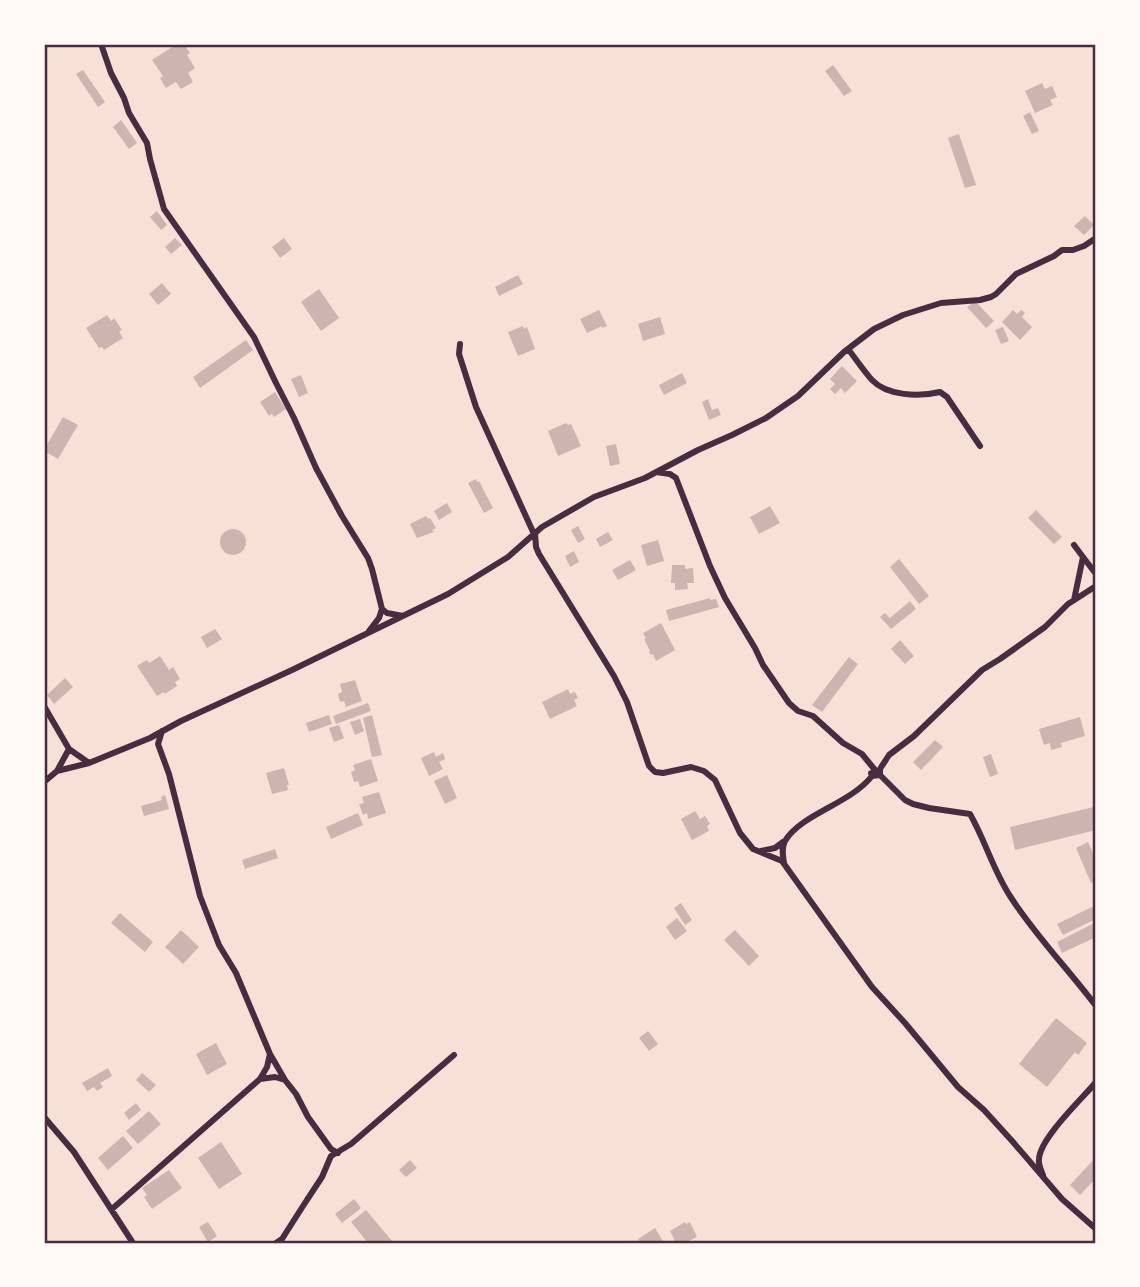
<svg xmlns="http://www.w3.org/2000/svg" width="1140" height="1287" viewBox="0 0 1140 1287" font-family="Poppins,sans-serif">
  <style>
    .building { fill: #ccb4b1 }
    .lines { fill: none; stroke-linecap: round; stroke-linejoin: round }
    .minor { stroke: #4a2c40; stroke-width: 6 }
    .neatline { fill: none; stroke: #4a2c40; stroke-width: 2.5 }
  </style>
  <rect width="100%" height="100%" fill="#f7e1d7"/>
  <!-- building -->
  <path class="building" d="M 177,44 L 184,44 L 190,53 L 187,55 L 195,68 L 188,73 L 193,82 L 181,89 L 176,82 L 166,88 L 160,78 L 163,76 L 152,60 Z
    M 833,65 L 852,91 L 844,96 L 825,71 Z
    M 83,70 L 105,102 L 98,107 L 76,74 Z
    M 1042,83 L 1045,89 L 1052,86 L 1057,97 L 1050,100 L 1053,105 L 1035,113 L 1025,91 Z
    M 1030,112 L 1039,131 L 1032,134 L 1023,116 Z
    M 121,120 L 137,143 L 129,149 L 113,127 Z
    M 959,134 L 976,185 L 965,188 L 948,138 Z
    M 157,211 L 167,225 L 161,230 L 150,217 Z
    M 1085,216 L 1094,225 L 1084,235 L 1074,226 Z
    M 175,238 L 182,245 L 171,254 L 165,247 Z
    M 284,238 L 292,249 L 280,258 L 272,247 Z
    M 518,275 L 523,284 L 499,296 L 495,287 Z
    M 162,283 L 171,294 L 158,305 L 149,294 Z
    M 319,289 L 339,318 L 321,331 L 301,302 Z
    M 975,301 L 994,321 L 986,328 L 967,307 Z
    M 599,310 L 607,326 L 602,328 L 602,326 L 587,333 L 580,319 Z
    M 1013,310 L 1017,314 L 1021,310 L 1025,313 L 1022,317 L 1032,327 L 1020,340 L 1002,322 Z
    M 107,315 L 111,321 L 114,318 L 122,330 L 119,332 L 123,338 L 104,350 L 102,347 L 99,348 L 86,328 Z
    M 660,317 L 665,334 L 643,341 L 638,324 Z
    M 523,326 L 524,329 L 527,327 L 535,349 L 518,356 L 508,332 Z
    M 1003,327 L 1009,341 L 1001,344 L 995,330 Z
    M 246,340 L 253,350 L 200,388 L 193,377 Z
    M 842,366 L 857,381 L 845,393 L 841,388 L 835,394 L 830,389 L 835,384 L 830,379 Z
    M 682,373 L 687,383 L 664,395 L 659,385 Z
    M 301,375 L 308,393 L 299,397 L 291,379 Z
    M 275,392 L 286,409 L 274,417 L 272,414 L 269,416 L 260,402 Z
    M 708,399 L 712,410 L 718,408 L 721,415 L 709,420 L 702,402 Z
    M 63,417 L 78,425 L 58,459 L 44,451 L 44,450 Z
    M 566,423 L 568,425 L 571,424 L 581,446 L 558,456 L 548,431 Z
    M 616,444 L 620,464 L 610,466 L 606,446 Z
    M 476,479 L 477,482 L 479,481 L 493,508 L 484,513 L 468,483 Z
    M 447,503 L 452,512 L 439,520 L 434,511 Z
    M 770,506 L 780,523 L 759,534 L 750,517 Z
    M 1036,510 L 1062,537 L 1054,544 L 1028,518 Z
    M 426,516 L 428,519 L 430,518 L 436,528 L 432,530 L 434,532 L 417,538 L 410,524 Z
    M 578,526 L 585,539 L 578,543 L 571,530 Z
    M220 542a13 13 0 1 1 26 0a13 13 0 1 1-26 0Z
    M 608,532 L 613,540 L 600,547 L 596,539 Z
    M 658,540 L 664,561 L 647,566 L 641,545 Z
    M 574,551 L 579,562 L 570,567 L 565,556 Z
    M 899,559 L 929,596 L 919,604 L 890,567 Z
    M 630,560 L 636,570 L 618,580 L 612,570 Z
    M 672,565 L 685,565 L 685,569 L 693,568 L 694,583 L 687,583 L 688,589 L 675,590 L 675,583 L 671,583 Z
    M 710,598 L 710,600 L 716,599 L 719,607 L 669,621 L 666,610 Z
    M 910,601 L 916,609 L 891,629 L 880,617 L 885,613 L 890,618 Z
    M 661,623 L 675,650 L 656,661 L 653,654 L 651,655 L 649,652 L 650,651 L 644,639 L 646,638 L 643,633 Z
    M 215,629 L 222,639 L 207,648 L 201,637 Z
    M 900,640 L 914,656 L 905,664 L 891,649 Z
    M 160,656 L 169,670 L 173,667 L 180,679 L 175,682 L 177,686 L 165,694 L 164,692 L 157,696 L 137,666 L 147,660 L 149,663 Z
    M 849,657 L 858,664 L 822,712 L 812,705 Z
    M 65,678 L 73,687 L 54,704 L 47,695 Z
    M 355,680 L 362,701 L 346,707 L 344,701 L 340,702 L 338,694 L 342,692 L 340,684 Z
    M 568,689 L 570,694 L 575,692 L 578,698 L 574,700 L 577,706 L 550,719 L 542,702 Z
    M 368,703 L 371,711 L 336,724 L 333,716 Z
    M 329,715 L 332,724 L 309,732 L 306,723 Z
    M 372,715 L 382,755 L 372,757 L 363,718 Z
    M 1080,717 L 1085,736 L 1061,743 L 1062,747 L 1051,750 L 1050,743 L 1044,745 L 1039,729 Z
    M 360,719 L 364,731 L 355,735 L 350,722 Z
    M 339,725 L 344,738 L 334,742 L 329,728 Z
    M 935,740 L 943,747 L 921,770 L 913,762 Z
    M 434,752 L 436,757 L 443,753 L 445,759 L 439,762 L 443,769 L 429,776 L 421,758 Z
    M 991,754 L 998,774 L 990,777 L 983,757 Z
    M 371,759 L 378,781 L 360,787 L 358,781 L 354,782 L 351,772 L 355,770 L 353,765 Z
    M 284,768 L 289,785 L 287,785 L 288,790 L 272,794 L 266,773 Z
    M 447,775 L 457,798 L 445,804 L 434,781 Z
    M 379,792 L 386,813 L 368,819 L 367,813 L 363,815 L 359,804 L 364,803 L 362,797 Z
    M 165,795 L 169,809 L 144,816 L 141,806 L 162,800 L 161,797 Z
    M 1094,807 L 1096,830 L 1015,850 L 1010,827 Z
    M 695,811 L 700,819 L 705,816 L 710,824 L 707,826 L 709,831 L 692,840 L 681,819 Z
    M 358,813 L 363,825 L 331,839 L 326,827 Z
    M 1088,842 L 1096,860 L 1096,881 L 1091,883 L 1076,848 Z
    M 275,849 L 278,858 L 245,869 L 242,860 Z
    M 681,903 L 692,920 L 685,925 L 674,908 Z
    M 1096,905 L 1096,919 L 1063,935 L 1057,924 Z
    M 120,913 L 153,942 L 145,952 L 111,923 Z
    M 677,918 L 687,931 L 675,940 L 666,927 Z
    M 1096,922 L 1096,937 L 1062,953 L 1057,942 Z
    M 181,930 L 199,947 L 183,964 L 165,947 Z
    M 735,930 L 759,956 L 749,966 L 724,940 Z
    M 1056,1018 L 1087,1043 L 1078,1055 L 1075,1052 L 1047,1087 L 1019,1064 Z
    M 648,1031 L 658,1044 L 649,1051 L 639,1038 Z
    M 216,1043 L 227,1064 L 207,1075 L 196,1054 Z
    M 108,1068 L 112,1076 L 100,1083 L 103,1087 L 97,1091 L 94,1087 L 87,1091 L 82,1083 Z
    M 142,1073 L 156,1085 L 149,1092 L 136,1080 Z
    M 136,1103 L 141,1110 L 129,1120 L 124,1113 Z
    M 149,1111 L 161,1124 L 138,1144 L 126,1131 Z
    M 123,1136 L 133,1148 L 108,1170 L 98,1158 Z
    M 221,1142 L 242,1174 L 219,1189 L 198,1158 Z
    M 1096,1157 L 1096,1178 L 1080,1195 L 1070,1185 Z
    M 410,1160 L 417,1168 L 406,1177 L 399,1170 Z
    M 169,1170 L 182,1188 L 152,1209 L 144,1197 L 147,1195 L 142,1188 Z
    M 354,1199 L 361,1208 L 342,1223 L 335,1214 Z
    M 366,1210 L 392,1241 L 390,1243 L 368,1243 L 351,1222 Z
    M 208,1222 L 217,1236 L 208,1242 L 199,1227 Z
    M 685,1222 L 686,1224 L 690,1222 L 697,1237 L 685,1243 L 676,1243 L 670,1231 Z
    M 655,1228 L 664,1243 L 640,1243 L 638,1239 Z"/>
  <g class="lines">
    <!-- minor -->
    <path class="minor" d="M 101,44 L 111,73 L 124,98 L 129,113 L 147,143 L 150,159 L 164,209 L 254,337 L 276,383 L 294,418 L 316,468 L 342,516 L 368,558 L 372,569 L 382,609 L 379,618 L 369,631
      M 460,344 L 459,354 L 476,407 L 534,534
      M 848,349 C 856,359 863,370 872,380 C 887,396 919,397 940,392 L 947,397 L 980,446
      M 656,472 L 670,474 L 676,478 L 710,566 L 725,598 L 755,648 L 763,665 L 789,703 L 798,711 L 813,716 L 843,743 L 862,754 L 875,770 L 905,800 L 913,804 L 929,808 L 970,814 C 985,840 993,870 1010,896 C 1035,935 1068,969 1096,1006
      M 535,533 L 536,547 L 539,554 L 614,676 L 627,702 L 649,766 L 655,772 L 663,773 L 691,767 L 704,771 L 715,780 L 740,833 L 753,849 L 782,861 L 872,987 L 905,1023 L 958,1087 L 984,1110 L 1013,1142 L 1062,1199 L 1096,1229
      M 1083,557 L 1096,574
      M 1074,600 L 1083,557 L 1074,545
      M 382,609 L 387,613 L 403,616
      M 44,706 L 69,749 L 89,763
      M 162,731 L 158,744 L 169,774 L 200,896 L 219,945 L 236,973 L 270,1054 L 285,1080 L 296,1094 L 308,1117 L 331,1149 L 338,1153
      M 57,771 L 69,749
      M 872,776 L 880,775 L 880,769 L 889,755 L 914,736 L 982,670 L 1000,659 L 1045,627 L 1068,604 L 1096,586
      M 44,782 L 57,771 L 89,763 L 150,738 L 181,721 L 292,670 L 448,594 L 508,557 L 542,527 L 594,497 L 645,478 L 698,450 L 732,435 L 766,418 L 798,396 L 844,352 L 874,329 L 903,315 L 941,303 L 980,300 L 991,297 L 996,294 L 1016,274 L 1054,256 L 1062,250 L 1073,250 L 1084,246 L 1096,238
      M 761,851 L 775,848 L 783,842
      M 784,863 C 783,856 781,848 785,841 C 801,814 850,804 872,776 L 871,773
      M 260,1079 L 275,1077 L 285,1080
      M 44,1117 L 74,1152 L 133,1243
      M 1043,1175 C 1041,1170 1038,1164 1039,1159 C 1040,1138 1082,1099 1096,1082
      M 112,1209 L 260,1079 L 267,1067 L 270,1054
      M 276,1243 L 282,1239 L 303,1206 L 322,1177 L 331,1156 L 351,1144 L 454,1055"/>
  </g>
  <!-- border -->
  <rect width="1140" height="1287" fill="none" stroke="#fffaf5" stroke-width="91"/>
  <rect x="46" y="46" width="1048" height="1196" class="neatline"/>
</svg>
